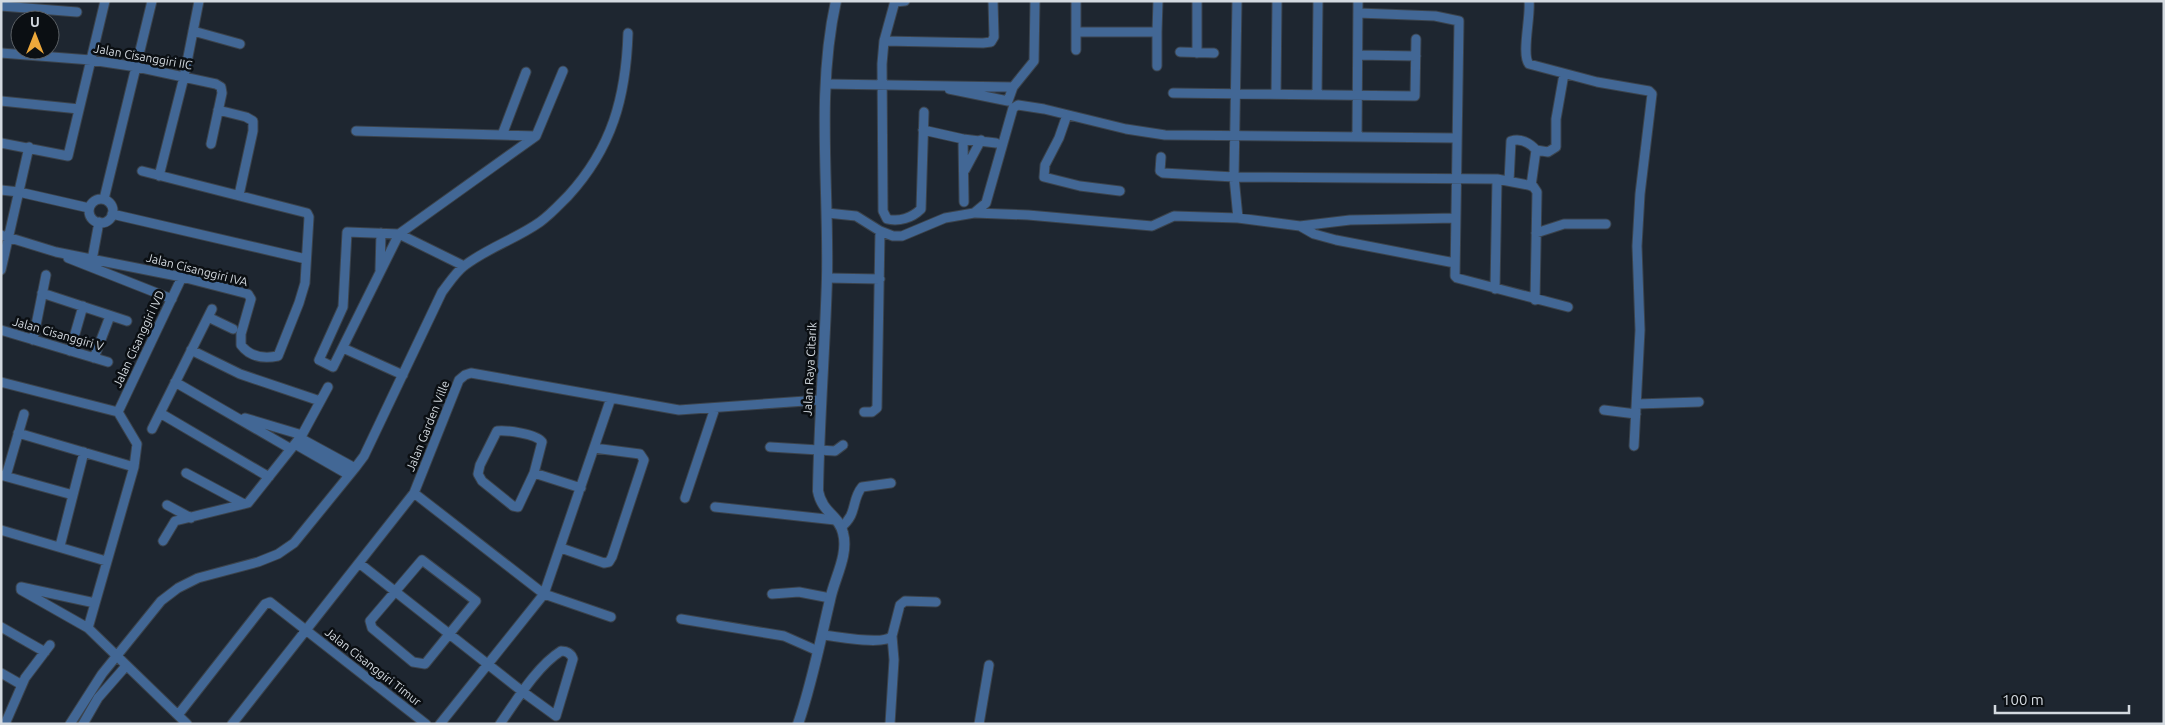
<svg xmlns="http://www.w3.org/2000/svg" width="2165" height="725" viewBox="0 0 2165 725" font-family="Ubuntu,sans-serif">
  <style>
    .lines { fill: none; stroke-linecap: round; stroke-linejoin: round }
    .minor-casing { stroke: #3b434c; stroke-width: 11 }
    .tertiary-casing { stroke: #3b434c; stroke-width: 12 }
    .minor { stroke: #426795; stroke-width: 9 }
    .tertiary { stroke: #426795; stroke-width: 10 }
    .labels { text-anchor: middle; stroke-width: 5; stroke-linejoin: round; paint-order: stroke }
    .street-label { font-size: 12px; fill: #d4dae0; stroke: #0b0f13 }
  </style>
  <rect width="100%" height="100%" fill="#1e2630"/>
  <g class="lines">
    <!-- minor casing -->
    <g class="minor-casing">
      <path id="minor" d="M 895,1 L 884,41 L 882,64 L 883,211 L 887,219 C 899,222 912,218 921,209 L 924,112
        M 1076,1 L 1076,32 L 1157,32 L 1158,1
        M 1197,1 L 1197,53
        M 1237,1 L 1234,177 L 1238,218
        M 1529,1 C 1531,16 1521,55 1529,64 L 1597,82 L 1649,91 L 1652,94 L 1640,194 L 1637,246 L 1640,330 L 1634,446
        M 895,2 L 905,1
        M 1,6 L 77,12
        M 1358,13 L 1435,16 L 1459,21 L 1455,276 L 1457,278 L 1568,307
        M 193,31 L 240,44
        M 884,41 L 983,43 L 991,42 L 994,37 L 993,1
        M 1076,50 L 1076,32
        M 1180,52 L 1214,53
        M 1,53 L 91,60 L 137,67 L 216,84 L 221,87 L 222,93 L 211,144
        M 1358,55 L 1416,56
        M 1157,66 L 1157,32
        M 826,84 L 1013,87 L 1034,61 L 1035,1
        M 949,89 L 1008,101 L 1013,87
        M 1173,93 L 1415,96 L 1416,39
        M 1276,94 L 1277,1
        M 1317,95 L 1318,1
        M 1,101 L 79,109
        M 218,110 L 246,117 L 253,121 L 253,131 L 239,195
        M 1067,115 L 1059,138 L 1045,165 L 1044,177 L 1080,186 L 1120,191
        M 923,130 L 963,139 L 996,143
        M 356,131 L 536,136
        M 502,135 L 526,72
        M 1357,137 L 1358,1
        M 963,139 L 964,202
        M 1,143 L 68,156 L 105,1
        M 1161,157 L 1160,171 L 1163,173 L 1234,177 L 1497,179 L 1533,186 L 1537,192 L 1535,300
        M 965,170 L 981,140
        M 159,176 L 184,77 L 199,1
        M 1509,181 L 1511,141 C 1521,138 1530,143 1536,150
        M 1531,186 L 1536,150 L 1548,152 L 1556,147 L 1556,119 L 1564,74
        M 1,190 L 19,192 L 89,208
        M 104,199 L 152,1
        M89 211a12 12 0 1 1 24 0a12 12 0 1 1-24 0Z
        M 827,213 L 856,216 L 880,231 L 893,236 L 902,236 L 945,218 L 974,213 L 986,203 L 1013,108 L 1018,105 L 1044,109 L 1126,129 L 1165,135 L 1456,138
        M 975,213 L 1028,215 L 1152,226 L 1174,216 L 1238,218 L 1300,226 L 1350,220 L 1456,218
        M 112,214 L 306,259
        M 1300,226 L 1314,234 L 1336,240 L 1455,263
        M 1536,233 L 1564,224 L 1606,224
        M 1,235 L 56,252 L 182,277 L 248,294 L 251,299 L 241,334 L 241,345 C 250,357 263,359 278,356 L 299,303 L 305,283 L 309,217 L 307,213 L 142,171
        M 68,258 L 172,299
        M 92,260 L 99,222
        M 464,266 L 399,234 L 347,232 L 343,307 L 319,360 L 333,367 L 399,234 L 536,136 L 563,71
        M 1,270 L 29,147
        M 380,270 L 381,233
        M 827,278 L 880,279
        M 1495,289 L 1497,179
        M 42,293 L 127,321
        M 208,317 L 233,329
        M 1,330 L 108,362
        M 33,340 L 46,275
        M 343,348 L 403,375
        M 191,350 L 240,374 L 320,401
        M 70,351 L 83,306
        M 94,358 L 110,316
        M 1,382 L 118,412 L 137,444 L 134,467 L 88,628
        M 175,382 L 291,449
        M 1637,404 L 1699,402
        M 1604,410 L 1636,414
        M 118,412 L 182,277
        M 864,412 L 872,412 L 877,408 L 880,231
        M 160,413 L 269,477
        M 245,418 L 302,435
        M 152,429 L 212,309
        M 497,431 C 507,430 537,434 542,442 L 534,473 L 518,507 L 513,506 L 482,481 L 478,474 L 480,465 Z
        M 18,433 L 134,467
        M 300,438 L 355,468
        M 295,444 L 349,475
        M 770,447 L 835,451 L 843,445
        M 186,473 L 244,504
        M 534,473 L 581,488
        M 1,475 L 73,495
        M 6,476 L 24,414
        M 414,493 L 544,594 L 611,617
        M 685,498 L 715,408
        M 167,505 L 191,518
        M 715,507 L 835,520
        M 841,527 C 858,514 851,500 862,487 L 891,483
        M 1,530 L 106,561
        M 163,541 L 175,521 L 248,503 L 302,435 L 328,387
        M 60,546 L 84,452
        M 561,548 L 604,563 L 609,562 L 612,557 L 644,460 L 640,454 L 594,448
        M 422,560 L 476,601 L 425,664 L 413,662 L 372,628 L 370,621 Z
        M 359,563 L 523,692 L 556,716 L 573,659 C 571,653 567,651 561,651 C 537,666 516,701 500,724
        M 21,587 L 21,590 L 88,628 L 187,724
        M 21,587 L 95,603
        M 772,594 L 799,592 L 830,598
        M 681,619 L 784,636 L 818,651
        M 1,627 L 45,652
        M 822,635 C 836,636 883,646 892,636 L 900,605 L 905,601 L 936,602
        M 1,673 L 22,685
        M 178,715 L 265,604 L 270,602 L 426,724
        M 5,724 L 25,678 L 50,645
        M 70,724 L 102,674 L 161,601 L 178,588 L 198,578 L 258,562 L 278,554 L 294,543 L 355,468 L 364,456 L 442,292 C 449,283 455,273 464,266 C 487,248 516,239 540,222 C 550,215 559,205 568,196 C 612,148 626,97 628,33
        M 83,724 L 98,698 L 126,666
        M 232,724 L 414,493 L 459,380 L 465,375 L 471,373 L 679,410 L 820,400
        M 440,724 L 544,594 L 611,398
        M 890,724 L 894,660 L 892,636
        M 979,724 L 989,665"/>
    </g>
    <!-- tertiary casing -->
    <g class="tertiary-casing">
      <path id="tertiary" d="M 798,724 C 812,683 820,642 830,600 C 834,579 849,555 843,533 C 839,515 822,513 818,491 C 819,420 825,349 827,278 C 829,186 816,91 836,1"/>
    </g>
    <!-- minor -->
    <use href="#minor" class="minor"/>
    <!-- tertiary -->
    <use href="#tertiary" class="tertiary"/>
  </g>
  <g class="labels">
    <!-- street labels -->
    <g class="street-label">
      <text transform="translate(143 57) rotate(10)" y="4">Jalan Cisanggiri IIC</text>
      <text transform="translate(197 270) rotate(14)" y="4">Jalan Cisanggiri IVA</text>
      <text transform="translate(58 334) rotate(16)" y="4">Jalan Cisanggiri V</text>
      <text transform="translate(139 339) rotate(-65)" y="4">Jalan Cisanggiri IVD</text>
      <text transform="translate(810 369) rotate(-87)" y="4">Jalan Raya Citarik</text>
      <text transform="translate(428 426) rotate(-68)" y="4">Jalan Garden Ville</text>
      <text transform="translate(373 667) rotate(38)" y="4">Jalan Cisanggiri Timur</text>
    </g>
  </g>
  <!-- border -->
  <rect width="2165" height="725" fill="none" stroke="#d4dae0" stroke-width="5"/>
  <!-- north arrow -->
  <g transform="translate(35 35)"><circle r="24" fill="#0b0f13" stroke="#5b6065"/>
  <path d="M0-4L9 19L0 12L-9 19Z" fill="#eda83b"/>
  <text y="-8" font-size="14" font-weight="bold" text-anchor="middle" fill="#d4dae0">U</text>
  </g>
  <!-- scale -->
  <path d="M1995 705v8h134v-8" fill="none" stroke="#d4dae0" stroke-width="2.5"/>
  <text x="2002" y="705" font-size="15" fill="#d4dae0" stroke="#0b0f13" stroke-width="4" paint-order="stroke">100 m</text>
</svg>
